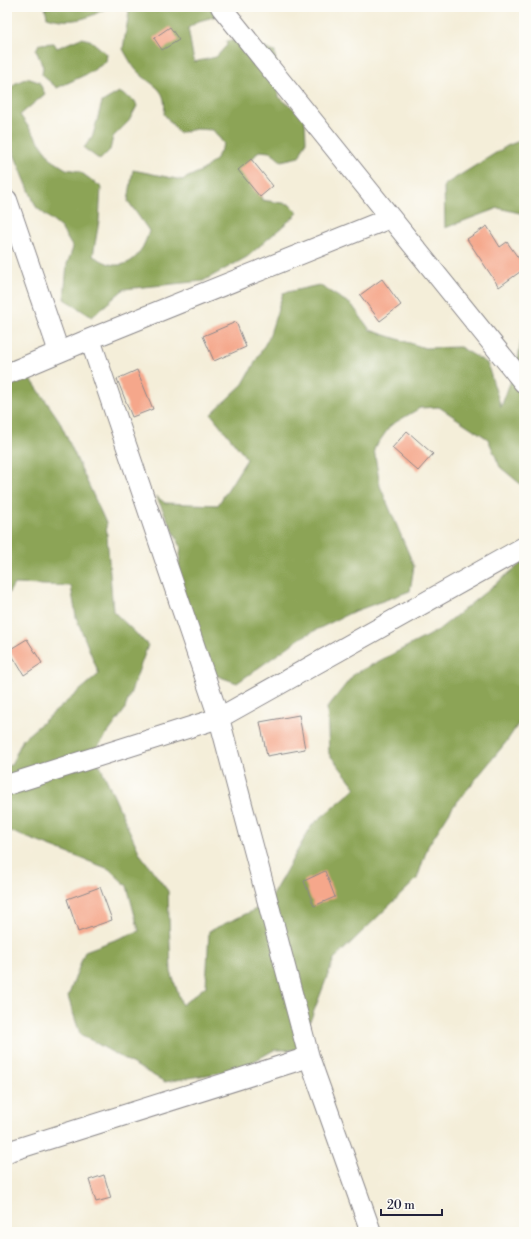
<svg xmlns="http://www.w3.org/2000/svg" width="531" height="1239" viewBox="0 0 531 1239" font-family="'Libre Bodoni',serif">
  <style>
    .forest { fill: #8ca456; stroke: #576348 }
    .building { fill: #f5a78b }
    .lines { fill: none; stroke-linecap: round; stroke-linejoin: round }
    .street-casing { stroke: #8b888a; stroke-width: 22 }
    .street { stroke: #fff; stroke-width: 20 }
  </style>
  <rect width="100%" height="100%" fill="#fdfcf7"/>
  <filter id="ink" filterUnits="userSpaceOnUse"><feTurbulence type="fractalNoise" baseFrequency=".025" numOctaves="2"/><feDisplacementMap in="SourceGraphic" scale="8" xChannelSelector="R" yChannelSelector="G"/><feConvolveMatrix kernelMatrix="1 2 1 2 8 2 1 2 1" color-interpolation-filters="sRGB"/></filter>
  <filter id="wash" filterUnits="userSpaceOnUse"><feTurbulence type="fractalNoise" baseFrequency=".012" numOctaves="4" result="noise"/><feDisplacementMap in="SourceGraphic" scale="16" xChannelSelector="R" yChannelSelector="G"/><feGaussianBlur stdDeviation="0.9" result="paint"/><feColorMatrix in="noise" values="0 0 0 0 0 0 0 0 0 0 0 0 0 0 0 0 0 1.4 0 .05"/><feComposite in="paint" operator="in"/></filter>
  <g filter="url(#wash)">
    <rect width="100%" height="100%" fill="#f4eed9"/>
    <!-- forest -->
    <path class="forest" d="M 45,7 L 108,7 C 87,20 70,24 47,17 Z
      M 125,7 L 212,7 L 217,16 L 199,21 L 188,28 L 194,62 L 216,57 L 227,45 L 226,41 L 243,40 L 275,52 L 279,97 L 305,118 L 306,142 L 299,157 L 281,161 L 270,152 L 259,151 L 249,163 L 262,200 L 289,204 L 298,213 L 247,257 L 203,281 L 124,289 L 92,317 L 64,299 L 67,264 L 73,248 L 61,228 L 36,207 L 7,137 L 7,95 L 14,84 L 27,78 L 39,82 L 45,94 L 20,115 L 52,160 L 66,169 L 79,171 L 101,187 L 99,221 L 93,256 C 99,259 110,266 117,265 C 136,265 144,247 149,231 L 128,201 L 133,170 L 182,180 L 203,170 L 216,159 L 224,144 L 213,130 L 196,129 L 179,133 L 164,114 C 168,86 151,87 136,70 C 131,64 127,56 123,49 L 129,12 Z
      M 81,38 L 90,40 L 107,54 L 106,62 L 89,73 L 57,88 L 42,75 L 43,67 L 36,50 L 39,44 L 54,43 L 57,48 Z
      M 119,92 L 135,101 L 137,106 L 129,121 L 113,137 L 110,150 L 100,160 L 84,148 L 93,135 L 102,102 Z
      M 524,139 L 524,214 L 498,208 L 445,228 L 444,185 L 507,146 Z
      M 319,285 L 352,305 L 370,330 L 425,348 L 460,347 L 487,363 L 501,407 L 517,364 L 524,324 L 524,487 L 500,467 L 488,439 L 439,407 L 420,408 L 391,425 L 374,449 L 380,486 L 414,566 L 410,591 L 350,613 L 302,637 L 237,683 L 206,672 L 177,581 L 181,547 L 156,496 L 165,503 L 218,505 L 247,459 L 211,414 L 243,384 L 269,337 L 283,293 Z
      M 20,363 L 59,420 L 106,523 L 113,611 L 148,645 L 124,711 L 94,752 L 140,854 L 168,891 L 171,972 L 182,1005 L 206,986 L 209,931 L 267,904 L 312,825 L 356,788 L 329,754 L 327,708 L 354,674 L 437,631 L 524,561 L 524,715 L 507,741 L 453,807 L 428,846 L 417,879 L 334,959 L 299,1050 L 274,1050 L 251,1063 L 230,1071 L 165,1082 L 80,1034 L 68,997 L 85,951 L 139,931 L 127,886 L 109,869 L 7,830 L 7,766 L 11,765 L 23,739 L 99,674 L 76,617 L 71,586 L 14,584 L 7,596 L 7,368 Z"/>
    <g id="blocks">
      <!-- building -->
      <path class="building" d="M 170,27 L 179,40 L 162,50 L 154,38 Z
        M 251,159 L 273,186 L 260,197 L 238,170 Z
        M 487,226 L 500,247 L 507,242 L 524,266 L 524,269 L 499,287 L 467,239 Z
        M 382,279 L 401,305 L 380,321 L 360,295 Z
        M 236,322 L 246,347 L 214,361 L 203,336 Z
        M 137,370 L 153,409 L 132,417 L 117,379 Z
        M 407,431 L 433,454 L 418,471 L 392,448 Z
        M 27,639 L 42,663 L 24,675 L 9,650 Z
        M 299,715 L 305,749 L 267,756 L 260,722 Z
        M 325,871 L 335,897 L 314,906 L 304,881 Z
        M 100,887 L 112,920 L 78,932 L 67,899 Z
        M 104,1175 L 111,1198 L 96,1202 L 89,1180 Z"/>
    </g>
  </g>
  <g filter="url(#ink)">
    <use href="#blocks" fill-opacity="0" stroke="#8b888a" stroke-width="1"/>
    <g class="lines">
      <!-- street casing -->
      <g class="street-casing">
        <path id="street" d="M 221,7 L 524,383
          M 7,200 L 59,352
          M 90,339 L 219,718 L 309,1057 L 371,1232
          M 7,374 L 90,339 L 390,218
          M 7,785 L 219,718 L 524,547
          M 7,1152 L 309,1057"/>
      </g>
      <!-- street -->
      <use href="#street" class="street"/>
    </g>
  </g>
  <!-- margin -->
  <rect width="531" height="1239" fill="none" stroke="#fdfcf7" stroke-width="24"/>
  <!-- scale -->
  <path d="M381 1209v6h61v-6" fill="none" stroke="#22223b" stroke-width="2"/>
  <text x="387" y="1209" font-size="12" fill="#22223b" stroke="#fdfcf7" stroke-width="3" paint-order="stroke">20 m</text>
</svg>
